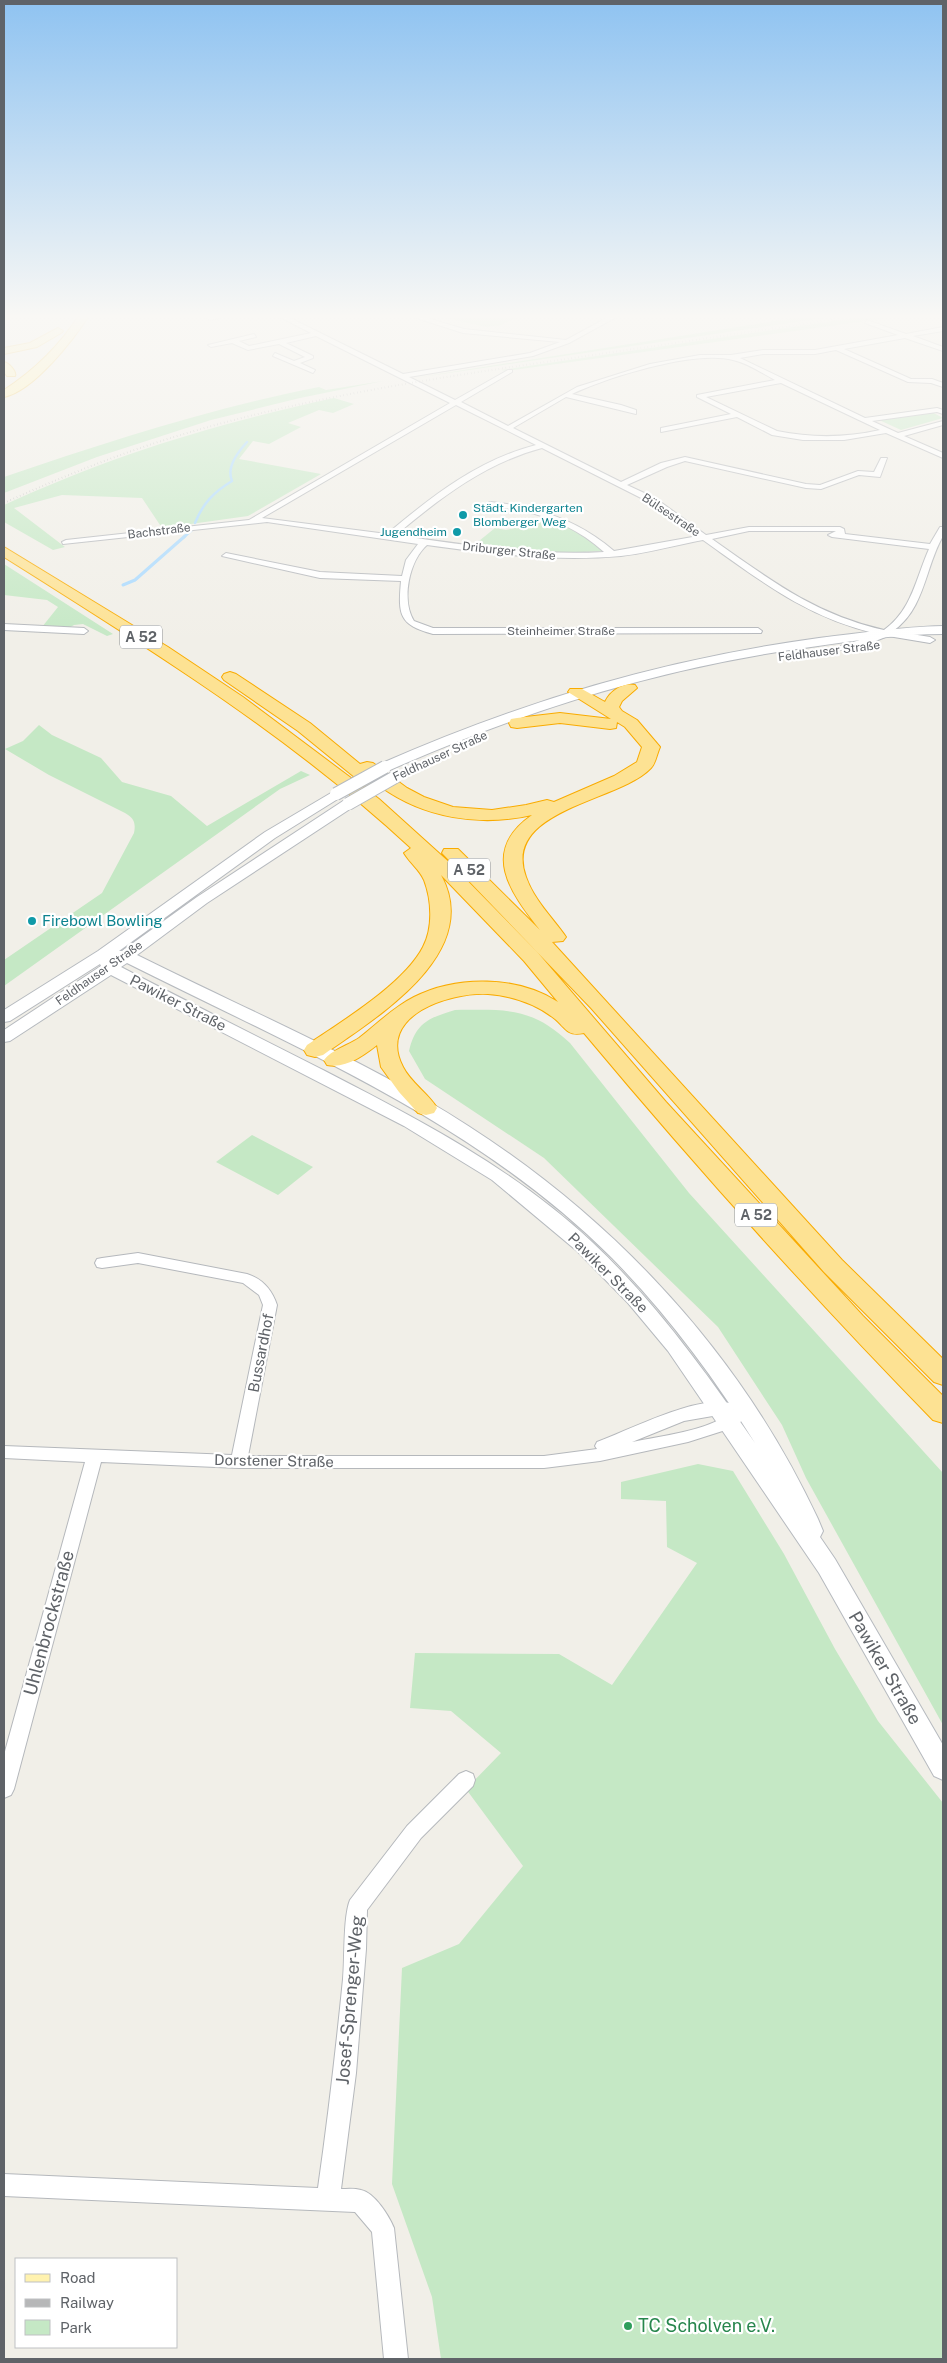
<svg xmlns="http://www.w3.org/2000/svg" width="947" height="2363" viewBox="0 0 947 2363" font-family="'Public Sans',sans-serif">
  <style>
    .green { fill: #c5e8c5 }
    .lines { fill: none; stroke-linecap: round; stroke-linejoin: round }
    .stream-far1 { stroke: #aadaff; stroke-width: 2.5 }
    .stream { stroke: #aadaff; stroke-width: 3 }
    .street-casing { stroke: #b5b8bc; stroke-width: 2 }
    .secondary-casing { stroke: #b6babf; stroke-width: 2 }
    .primary-casing { stroke: #f2c960; stroke-width: 2 }
    .highway-casing { stroke: #f9ab00; stroke-width: 2 }
    .street { fill: #fff; fill-rule: evenodd }
    .secondary { fill: #fff; fill-rule: evenodd }
    .primary { fill: #fff2af; fill-rule: evenodd }
    .highway { fill: #fde293; fill-rule: evenodd }
    .rail { stroke: #b6b7b8; stroke-width: 2; stroke-dasharray: 0.5 3; stroke-linecap: butt }
    .secondary-bridge-casing { stroke: #b6babf; stroke-width: 14; stroke-linecap: butt }
    .secondary-bridge { stroke: #fff; stroke-width: 12 }
    .culture-dot { fill: #0f9aa8; stroke: #fff; stroke-width: 2 }
    .leisure-dot { fill: #2e9e5b; stroke: #fff; stroke-width: 2 }
    .labels { text-anchor: middle; stroke-width: 4.5; stroke-linejoin: round; paint-order: stroke }
    .far-culture-label { font-size: 12px; fill: #0d838f; stroke: #fff; text-anchor: start }
    .far-street-label { font-size: 12px; fill: #5f6368; stroke: #fff }
    .shield { fill: #fff; stroke: #8f9295; stroke-width: 1 }
    .shield-label { font-size: 14px; font-weight: bold; fill: #5f6368 }
    .culture-label { font-size: 15px; fill: #0d838f; stroke: #fff; text-anchor: start }
    .street-label { font-size: 15px; fill: #5f6368; stroke: #fff }
    .near-street-label { font-size: 18px; fill: #5f6368; stroke: #fff }
    .near-leisure-label { font-size: 18px; fill: #27864d; stroke: #fff; text-anchor: start }
  </style>
  <rect width="100%" height="100%" fill="#f1efe8"/>
  <!-- green -->
  <path class="green" d="M 429,314 L 524,314 L 501,325 L 486,327 Z
    M 851,314 L 414,378 L 813,315 Z
    M 881,314 L 916,314 L 507,371 L 501,370 Z
    M 383,381 L 300,398 L 211,420 L 97,457 L 4,493 L 4,477 C 107,442 211,408 319,387 L 326,390 Z
    M 334,398 L 354,404 L 333,413 L 319,410 L 288,423 L 301,427 L 269,444 L 253,441 L 239,459 L 321,474 L 248,516 L 162,528 L 142,498 L 62,495 L 14,508 L 65,547 L 53,550 L 4,522 L 4,505 C 115,454 215,424 334,398 Z
    M 930,411 L 943,418 L 901,430 L 877,419 Z
    M 552,519 L 584,535 L 603,551 L 563,553 L 474,545 L 495,528 L 506,530 Z
    M 4,564 L 113,634 L 107,636 L 83,624 L 74,625 L 67,629 L 42,627 L 58,607 L 47,600 L 4,595 Z
    M 39,725 L 52,735 L 101,758 L 122,782 L 171,796 L 207,826 L 301,771 L 310,775 L 280,789 L 4,986 L 4,960 L 102,893 L 134,833 C 136,823 134,818 125,813 L 49,775 L 5,749 L 23,741 Z
    M 455,1010 C 507,1010 530,1006 570,1043 L 689,1193 L 943,1473 L 943,1725 L 806,1478 L 782,1425 L 718,1327 L 544,1158 L 425,1079 L 409,1051 C 416,1022 429,1018 455,1010 Z
    M 252,1135 L 313,1167 L 278,1195 L 216,1162 Z
    M 698,1464 L 733,1471 L 784,1554 L 835,1649 L 878,1721 L 943,1803 L 943,2359 L 441,2359 L 432,2297 L 392,2184 L 402,1968 L 459,1944 L 523,1866 L 466,1789 L 501,1753 L 451,1711 L 410,1708 L 415,1653 L 559,1654 L 612,1685 L 697,1563 L 667,1547 L 666,1501 L 621,1499 L 621,1482 Z"/>
  <g class="lines">
    <!-- stream-far1 -->
    <path class="stream-far1" d="M 195,523 C 203,503 214,492 232,481 C 226,467 238,452 247,442
      M 183,538 L 193,529"/>
    <!-- stream -->
    <path class="stream" d="M 123,585 L 135,580 L 185,536"/>
    <!-- street casing -->
    <g class="street-casing">
      <path id="street" d="M 221,314 L 236,314 L 210,320 L 207,318 Z
        M 274,314 L 282,314 L 403,374 L 530,353 L 560,342 L 463,333 L 404,314 L 414,314 L 464,329 L 566,340 L 614,314 L 622,314 L 569,343 L 533,356 L 409,377 L 455,400 L 508,370 L 512,370 L 512,372 L 461,402 L 508,426 L 577,387 L 650,364 L 700,355 L 731,355 L 763,350 L 815,350 L 898,335 L 865,323 L 867,320 L 906,334 L 943,327 L 943,331 L 913,336 L 943,347 L 943,351 L 905,338 L 844,349 L 911,379 L 932,379 L 943,383 L 943,387 L 931,383 L 908,382 L 836,350 L 815,354 L 763,354 L 740,358 L 865,418 L 937,408 L 943,410 L 943,414 L 937,412 L 872,421 L 898,433 L 943,421 L 943,425 L 904,436 L 943,453 L 943,458 L 886,433 L 844,440 L 803,440 L 772,435 L 737,417 L 661,432 L 661,428 L 731,414 L 697,397 L 697,395 L 775,380 C 762,373 747,363 733,360 C 694,350 609,377 572,394 L 621,405 L 636,410 L 636,414 L 566,397 L 513,428 L 621,482 L 661,463 L 685,457 L 806,484 L 820,485 L 858,471 L 874,472 L 881,458 L 887,458 L 880,477 L 859,475 L 821,489 L 806,488 L 685,461 L 667,467 L 627,485 L 655,498 L 706,535 L 749,527 L 840,527 L 844,529 L 845,534 L 930,544 L 940,527 L 943,527 L 943,536 C 925,567 925,609 893,631 L 930,637 L 935,640 L 930,643 L 888,636 L 868,644 L 841,650 L 841,646 L 878,634 C 807,618 761,581 703,540 C 676,545 648,553 621,556 C 556,562 491,554 427,545 C 409,561 401,600 414,621 L 433,628 L 758,628 L 762,631 L 761,633 L 433,634 C 399,625 398,615 401,581 L 320,578 L 222,556 L 226,553 L 320,572 L 402,576 L 406,560 L 418,544 L 267,522 L 63,544 L 62,542 L 66,540 L 249,520 L 450,403 L 316,336 L 286,343 L 313,356 L 313,358 L 300,363 L 315,370 L 313,373 L 273,356 L 275,353 L 294,361 L 305,357 L 279,344 L 248,350 L 232,343 L 211,347 L 208,345 L 254,334 L 256,337 L 239,341 L 249,346 L 311,333 ZM 781,383 L 880,430 C 845,438 812,438 777,431 L 706,397 ZM 456,405 L 536,445 C 478,460 432,496 387,534 L 262,518 ZM 542,448 L 649,502 L 698,536 L 614,551 C 578,520 537,506 490,502 L 486,504 L 487,506 C 499,508 510,508 522,511 C 552,517 581,531 604,552 C 534,556 464,545 396,535 C 440,498 485,463 542,448 ZM 749,531 L 836,531 L 828,535 L 832,537 L 929,549 C 916,578 912,610 884,630 C 814,614 769,579 712,539 Z
        M 4,624 L 84,628 L 88,631 L 84,634 L 4,630 Z
        M 138,1253 L 247,1274 C 263,1279 272,1290 277,1305 L 248,1456 L 544,1456 L 597,1449 L 595,1446 L 597,1442 C 630,1430 699,1393 733,1404 L 734,1410 L 746,1403 L 752,1405 L 754,1409 L 735,1427 L 688,1442 L 600,1461 L 544,1468 L 239,1468 L 101,1462 L 14,1789 L 11,1795 L 4,1798 L 4,1755 L 85,1462 L 4,1458 L 4,1446 L 232,1455 L 263,1305 L 259,1295 L 243,1283 L 138,1263 L 102,1268 L 97,1267 L 95,1263 L 97,1259 L 102,1258 ZM 730,1413 C 708,1431 660,1436 632,1442 L 684,1421 Z
        M 466,1771 L 473,1774 L 475,1780 L 473,1786 L 421,1838 L 367,1910 L 366,1949 L 356,2073 L 341,2189 C 347,2189 354,2188 361,2190 C 375,2193 389,2216 394,2228 L 408,2359 L 384,2359 L 372,2232 L 355,2212 L 4,2196 L 4,2174 L 318,2188 C 328,2118 336,2049 343,1979 C 345,1959 343,1917 350,1900 L 407,1826 L 459,1774 Z"/>
    </g>
    <!-- secondary casing -->
    <g class="secondary-casing">
      <path id="secondary" d="M 943,626 L 943,634 C 901,634 860,640 818,646 C 667,666 530,708 390,770 L 385,771 L 378,767 L 380,764 C 523,701 664,659 819,638 C 860,633 901,627 943,626 Z
        M 336,790 L 341,791 L 343,794 L 341,797 L 275,838 L 119,951 L 122,951 L 197,897 L 343,801 L 353,801 L 355,804 L 353,807 L 207,903 L 137,955 C 233,1003 333,1046 426,1100 C 596,1199 735,1341 818,1519 L 823,1531 L 820,1537 L 835,1559 L 943,1745 L 943,1780 L 934,1776 L 819,1573 L 711,1414 L 668,1351 L 628,1303 L 577,1251 L 492,1180 L 404,1126 L 111,975 L 10,1041 L 4,1042 L 4,1030 L 101,966 L 100,964 L 10,1021 L 4,1022 L 4,1010 L 98,951 L 265,832 ZM 127,963 C 296,1048 476,1122 612,1258 C 667,1314 713,1376 755,1443 C 705,1371 655,1301 592,1242 C 513,1168 418,1119 323,1070 C 256,1036 188,1002 121,967 Z"/>
    </g>
    <!-- primary casing -->
    <g class="primary-casing">
      <path id="primary" d="M 80,314 L 90,314 C 74,339 34,391 4,397 L 4,390 C 35,370 60,345 80,314 Z
        M 58,328 L 63,331 L 61,333 L 37,347 L 4,354 L 4,348 L 30,343 Z
        M 4,362 C 9,363 17,372 15,376 L 7,376 L 4,372 Z"/>
    </g>
    <!-- highway casing -->
    <g class="highway-casing">
      <path id="highway" d="M 4,547 L 168,647 L 243,697 L 379,799 L 451,864 L 538,953 L 666,1102 L 863,1316 L 943,1396 L 943,1423 L 933,1420 C 812,1296 695,1166 584,1033 C 579,1034 574,1035 569,1032 C 564,1029 560,1023 555,1019 C 536,1004 512,996 488,994 C 450,992 376,1015 403,1067 C 411,1083 428,1093 437,1108 L 434,1113 L 426,1115 L 418,1113 L 399,1092 L 381,1067 L 377,1045 C 363,1056 345,1069 327,1065 L 324,1060 C 331,1050 349,1045 359,1038 C 377,1024 394,1007 414,997 C 457,975 518,976 558,1002 L 524,961 L 441,875 C 484,954 375,1018 323,1055 L 315,1057 L 307,1055 L 304,1050 L 307,1045 C 341,1022 404,984 423,947 C 433,928 432,901 424,880 C 419,869 410,863 404,853 L 411,848 C 288,734 145,646 4,557 Z
        M 230,672 L 236,674 L 310,723 L 360,764 L 367,762 L 373,763 L 407,788 L 424,797 L 453,807 L 492,810 L 526,805 L 547,800 L 554,802 L 614,776 L 637,762 L 642,747 L 625,727 L 617,722 L 616,728 L 610,729 L 560,723 L 517,728 L 511,727 L 509,723 L 511,719 L 517,718 L 560,713 L 611,719 L 568,692 L 570,689 L 582,689 L 605,702 C 610,691 623,682 635,685 L 637,688 L 622,701 L 619,707 L 622,711 L 637,720 L 660,747 C 657,753 656,763 651,768 C 619,802 501,809 526,877 C 534,900 552,917 566,937 L 563,941 L 552,942 L 842,1260 L 943,1359 L 943,1385 L 934,1382 L 824,1272 L 591,1008 L 442,853 L 444,849 L 458,849 L 540,930 C 510,892 480,851 532,815 C 480,827 424,818 381,787 L 374,789 L 368,788 L 298,731 L 224,680 L 222,677 L 224,674 Z"/>
    </g>
    <!-- street -->
    <use href="#street" class="street"/>
    <!-- secondary -->
    <use href="#secondary" class="secondary"/>
    <!-- primary -->
    <use href="#primary" class="primary"/>
    <!-- highway -->
    <use href="#highway" class="highway"/>
    <!-- rail -->
    <path class="rail" d="M 4,503 C 68,474 133,448 201,429 C 320,395 443,377 566,359 C 668,344 770,329 872,314"/>
    <!-- secondary-bridge casing -->
    <g class="secondary-bridge-casing">
      <path id="secondary-bridge" d="M 336,794 L 385,767
        M 348,804 L 397,776"/>
    </g>
    <!-- secondary-bridge -->
    <use href="#secondary-bridge" class="secondary-bridge"/>
  </g>
  <!-- sky -->
  <linearGradient id="sky" x2="0" y2="1"><stop stop-color="#8fc3f1"/><stop offset="0.49" stop-color="#f9f8f5"/><stop offset="1" stop-color="#f9f8f5" stop-opacity="0"/></linearGradient>
  <rect width="947" height="645" fill="url(#sky)"/>
  <!-- markers -->
  <g class="culture-dot">
    <circle cx="463" cy="515" r="5"/>
    <circle cx="457" cy="532" r="5"/>
    <circle cx="32" cy="921" r="5"/>
  </g>
  <circle class="leisure-dot" cx="628" cy="2326" r="5"/>
  <g class="labels">
    <!-- far-culture labels -->
    <g class="far-culture-label">
      <text x="473" y="512">Städt. Kindergarten<tspan x="473" dy="14">Blomberger Weg</tspan></text>
      <text x="447" y="536" text-anchor="end">Jugendheim</text>
    </g>
    <!-- far-street labels -->
    <g class="far-street-label">
      <text transform="translate(671 515) rotate(34)" y="4">Bülsestraße</text>
      <text transform="translate(159 531) rotate(-7)" y="4">Bachstraße</text>
      <text transform="translate(509 551) rotate(6)" y="4">Driburger Straße</text>
      <text x="561" y="635">Steinheimer Straße</text>
      <text transform="translate(829 651) rotate(-7)" y="4">Feldhauser Straße</text>
      <text transform="translate(440 756) rotate(-25)" y="4">Feldhauser Straße</text>
      <text transform="translate(99 973) rotate(-35)" y="4">Feldhauser Straße</text>
    </g>
    <!-- shield labels -->
    <g class="shield">
      <rect x="120" y="625.5" width="42" height="23" rx="4"/>
      <rect x="448" y="858.5" width="42" height="23" rx="4"/>
      <rect x="735" y="1203.5" width="42" height="23" rx="4"/>
    </g>
    <g class="shield-label">
      <text x="141" y="642">A 52</text>
      <text x="469" y="875">A 52</text>
      <text x="756" y="1220">A 52</text>
    </g>
    <!-- culture labels -->
    <g class="culture-label">
      <text x="42" y="926">Firebowl Bowling</text>
    </g>
    <!-- street labels -->
    <g class="street-label">
      <text transform="translate(178 1003) rotate(27)" y="5">Pawiker Straße</text>
      <text transform="translate(608 1273) rotate(45)" y="5">Pawiker Straße</text>
      <text transform="translate(261 1353) rotate(-79)" y="5">Bussardhof</text>
      <text transform="translate(274 1461) rotate(1)" y="5">Dorstener Straße</text>
    </g>
    <!-- near-street labels -->
    <g class="near-street-label">
      <text transform="translate(49 1623) rotate(-75)" y="6">Uhlenbrockstraße</text>
      <text transform="translate(885 1668) rotate(60)" y="6">Pawiker Straße</text>
      <text transform="translate(350 2000) rotate(-85)" y="6">Josef-Sprenger-Weg</text>
    </g>
    <!-- near-leisure labels -->
    <g class="near-leisure-label">
      <text x="638" y="2332">TC Scholven e.V.</text>
    </g>
  </g>
  <!-- border -->
  <rect width="947" height="2363" fill="none" stroke="#5f6368" stroke-width="10"/>
  <!-- legend -->
  <rect x="15" y="2258" width="162" height="90" fill="#ffffff" stroke="#bfc1c3"/>
  <rect x="25" y="2274" width="25" height="8" fill="#fff2af" stroke="#bfc1c3"/>
  <text x="60" y="2283" font-size="15" fill="#5f6368">Road</text>
  <rect x="25" y="2299" width="25" height="8" fill="#b6b7b8" stroke="#bfc1c3"/>
  <text x="60" y="2308" font-size="15" fill="#5f6368">Railway</text>
  <rect x="25" y="2320" width="25" height="15" fill="#c5e8c5" stroke="#bfc1c3"/>
  <text x="60" y="2333" font-size="15" fill="#5f6368">Park</text>
</svg>
